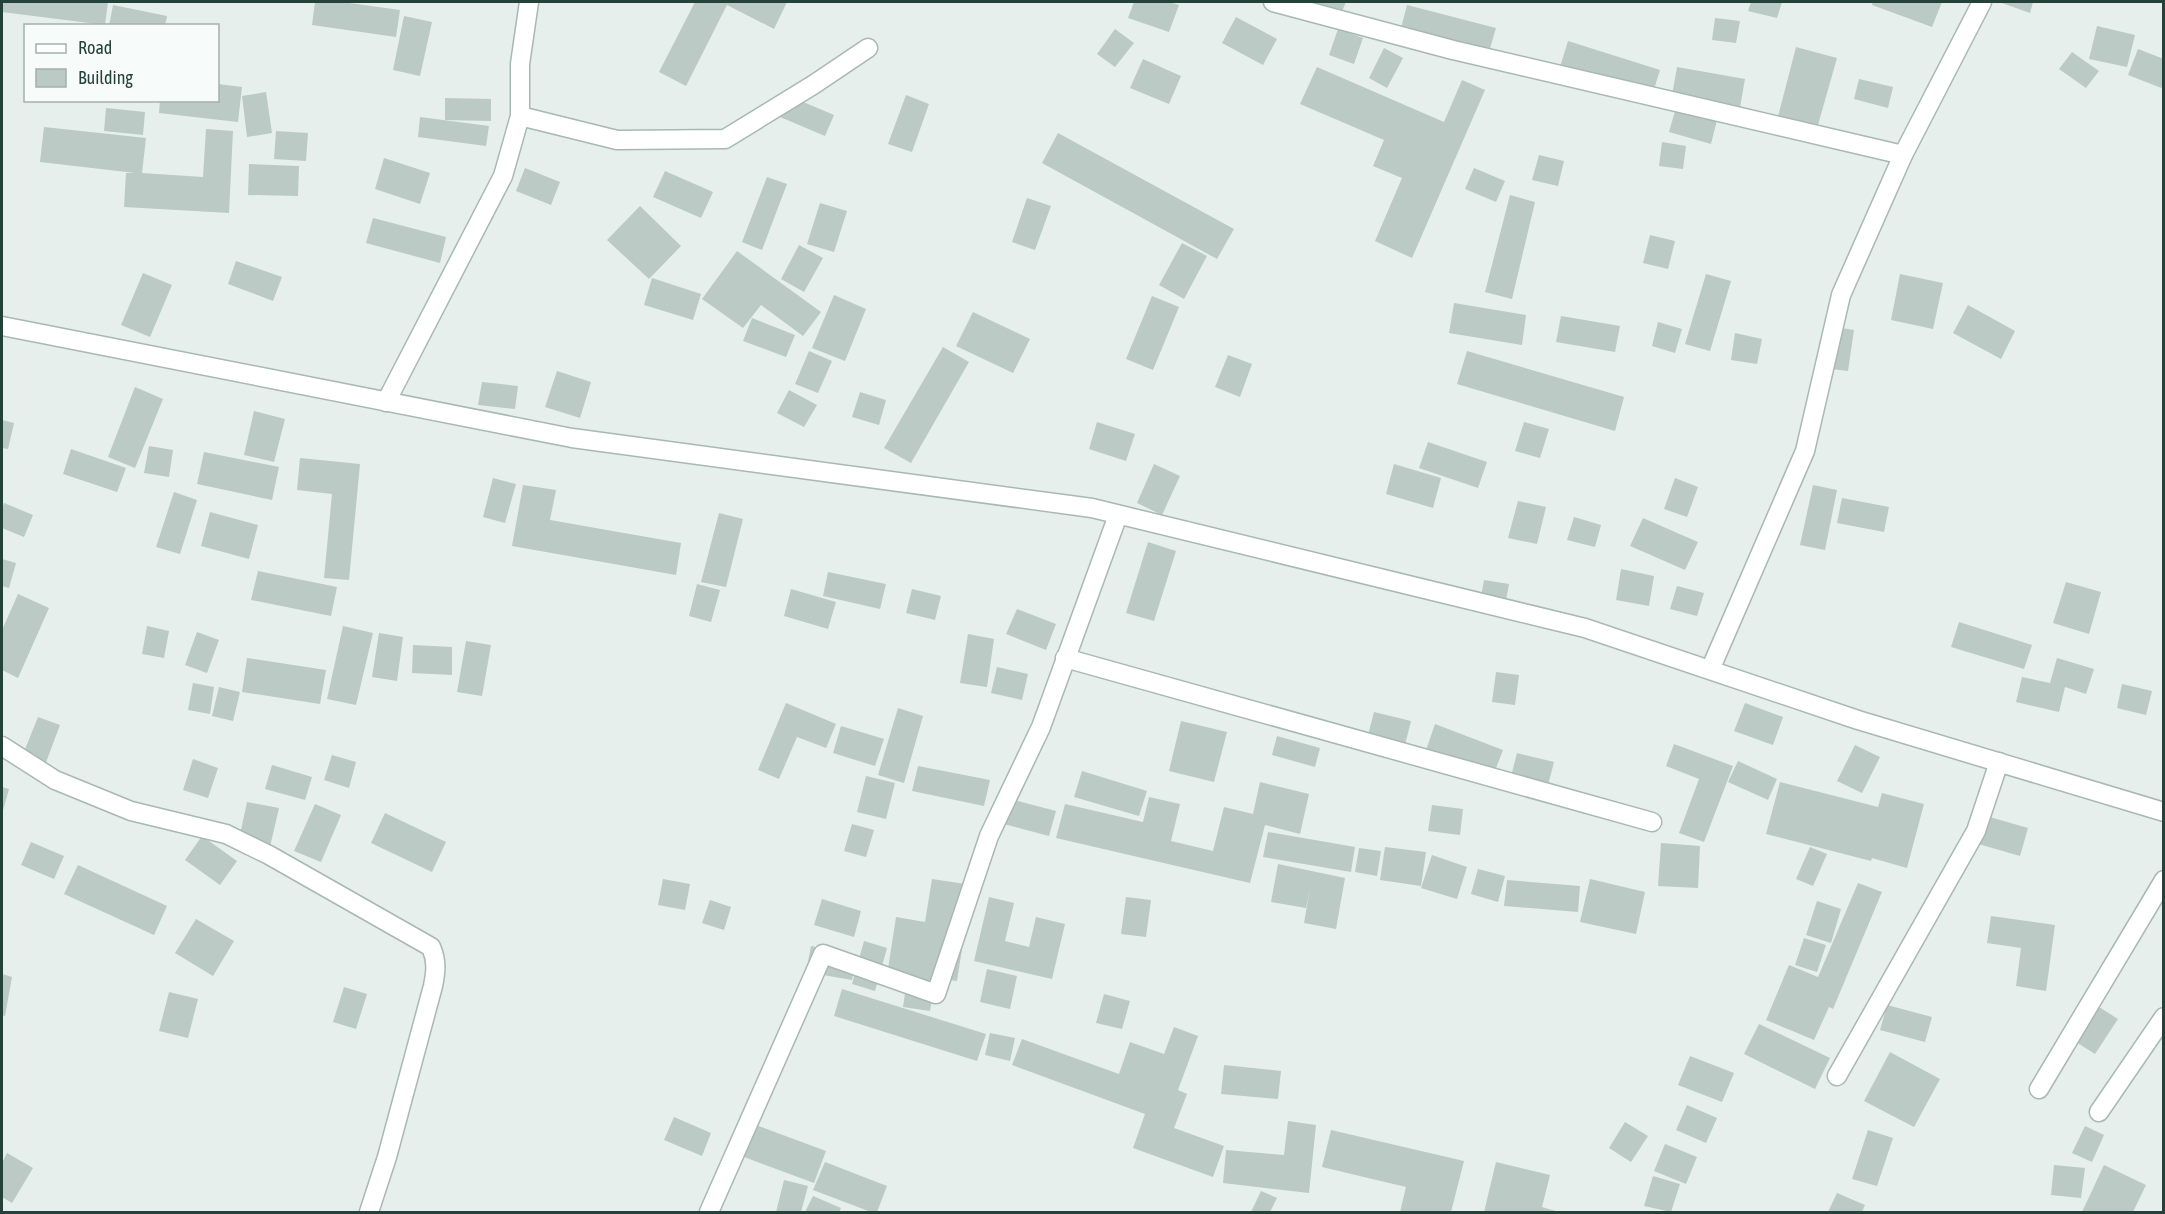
<svg xmlns="http://www.w3.org/2000/svg" width="2165" height="1214" viewBox="0 0 2165 1214" font-family="'Asap Condensed',sans-serif">
  <style>
    .building { fill: #bbcac4 }
    .lines { fill: none; stroke-linecap: round; stroke-linejoin: round }
    .minor-casing { stroke: #a8b8b2; stroke-width: 21 }
    .tertiary-casing { stroke: #a8b8b2; stroke-width: 21 }
    .minor { stroke: #fff; stroke-width: 18 }
    .tertiary { stroke: #fff; stroke-width: 18 }
  </style>
  <rect width="100%" height="100%" fill="#e6efeb"/>
  <!-- building -->
  <path class="building" d="M 2,2 L 108,2 L 105,25 L 2,12 Z
    M 315,2 L 342,2 L 400,10 L 396,37 L 312,25 Z
    M 695,2 L 787,2 L 774,29 L 727,5 L 686,86 L 659,72 Z
    M 1134,2 L 1169,2 L 1179,5 L 1169,32 L 1128,18 Z
    M 1299,2 L 1346,2 L 1340,16 Z
    M 1751,2 L 1782,2 L 1777,18 L 1748,11 Z
    M 1873,2 L 1942,2 L 1932,27 L 1872,5 Z
    M 1999,2 L 2033,2 L 2030,13 Z
    M 113,5 L 167,16 L 165,26 L 109,26 Z
    M 1407,5 L 1496,28 L 1487,59 L 1399,36 Z
    M 404,16 L 432,22 L 420,76 L 393,70 Z
    M 1236,17 L 1277,39 L 1263,65 L 1222,43 Z
    M 1715,18 L 1740,21 L 1736,43 L 1712,40 Z
    M 2097,26 L 2135,35 L 2127,67 L 2089,59 Z
    M 1115,29 L 1134,43 L 1115,67 L 1097,54 Z
    M 1338,29 L 1363,38 L 1354,64 L 1329,55 Z
    M 1568,41 L 1660,70 L 1651,99 L 1559,70 Z
    M 1796,47 L 1837,58 L 1814,139 L 1775,128 Z
    M 1384,48 L 1403,58 L 1387,88 L 1369,78 Z
    M 2138,49 L 2164,59 L 2164,89 L 2128,75 Z
    M 2072,52 L 2099,71 L 2086,88 L 2059,69 Z
    M 1143,59 L 1181,76 L 1169,104 L 1130,88 Z
    M 1317,67 L 1444,122 L 1462,80 L 1485,90 L 1412,258 L 1375,241 L 1402,178 L 1373,166 L 1384,140 L 1300,104 Z
    M 1677,67 L 1745,79 L 1739,113 L 1671,101 Z
    M 1859,79 L 1893,87 L 1888,108 L 1854,99 Z
    M 218,84 L 242,87 L 238,122 L 159,113 L 160,100 L 218,100 Z
    M 266,92 L 272,133 L 247,137 L 242,96 Z
    M 906,95 L 929,104 L 912,152 L 888,144 Z
    M 789,96 L 834,115 L 825,136 L 780,117 Z
    M 445,98 L 491,99 L 491,121 L 445,120 Z
    M 1677,104 L 1718,116 L 1711,144 L 1669,132 Z
    M 106,108 L 145,112 L 143,135 L 104,131 Z
    M 420,117 L 489,126 L 486,146 L 418,137 Z
    M 44,127 L 146,138 L 142,173 L 203,177 L 206,129 L 233,131 L 229,213 L 124,207 L 126,173 L 135,173 L 40,162 Z
    M 276,131 L 308,133 L 306,161 L 274,159 Z
    M 1058,133 L 1234,229 L 1217,259 L 1042,163 Z
    M 1662,142 L 1686,146 L 1683,169 L 1659,166 Z
    M 1539,155 L 1564,161 L 1558,186 L 1532,180 Z
    M 384,158 L 430,173 L 420,204 L 375,189 Z
    M 249,164 L 299,166 L 298,196 L 248,195 Z
    M 525,168 L 560,182 L 551,205 L 516,191 Z
    M 1474,168 L 1505,181 L 1496,202 L 1465,189 Z
    M 665,171 L 713,192 L 701,218 L 653,197 Z
    M 767,177 L 787,184 L 762,250 L 742,242 Z
    M 1510,195 L 1535,202 L 1512,299 L 1485,292 Z
    M 1027,198 L 1051,206 L 1035,250 L 1012,242 Z
    M 820,203 L 847,211 L 834,252 L 807,244 Z
    M 640,206 L 681,246 L 649,279 L 607,240 Z
    M 373,218 L 446,237 L 440,263 L 366,243 Z
    M 1650,235 L 1675,241 L 1668,269 L 1643,263 Z
    M 1182,243 L 1207,256 L 1184,299 L 1159,285 Z
    M 799,245 L 823,258 L 804,292 L 781,279 Z
    M 737,251 L 821,312 L 803,336 L 761,305 L 743,328 L 702,299 Z
    M 236,261 L 282,277 L 273,301 L 228,284 Z
    M 143,273 L 172,285 L 150,337 L 121,325 Z
    M 1706,274 L 1731,281 L 1710,351 L 1685,344 Z
    M 1900,274 L 1943,283 L 1933,329 L 1891,320 Z
    M 652,278 L 701,294 L 693,320 L 644,305 Z
    M 834,295 L 866,309 L 845,361 L 812,348 Z
    M 1152,296 L 1179,307 L 1153,370 L 1126,359 Z
    M 1454,303 L 1526,315 L 1522,345 L 1449,333 Z
    M 1968,305 L 2015,331 L 2001,359 L 1953,333 Z
    M 973,312 L 1030,339 L 1013,373 L 956,346 Z
    M 1561,316 L 1620,326 L 1615,352 L 1556,342 Z
    M 752,318 L 795,335 L 786,357 L 743,341 Z
    M 1658,322 L 1682,329 L 1675,353 L 1652,346 Z
    M 1829,326 L 1854,330 L 1848,371 L 1823,368 Z
    M 1735,333 L 1762,339 L 1757,364 L 1731,360 Z
    M 943,347 L 969,362 L 911,463 L 884,448 Z
    M 809,351 L 832,361 L 818,393 L 795,384 Z
    M 1467,351 L 1624,397 L 1615,431 L 1457,384 Z
    M 1228,355 L 1252,364 L 1240,397 L 1215,387 Z
    M 557,371 L 591,382 L 580,418 L 545,407 Z
    M 482,382 L 518,386 L 515,409 L 478,405 Z
    M 135,387 L 163,399 L 135,468 L 108,457 Z
    M 789,390 L 817,405 L 804,427 L 777,413 Z
    M 860,392 L 886,400 L 879,425 L 852,417 Z
    M 254,411 L 285,419 L 274,462 L 244,455 Z
    M 2,420 L 14,423 L 8,449 L 2,448 Z
    M 1097,422 L 1135,434 L 1126,461 L 1089,449 Z
    M 1524,422 L 1549,429 L 1540,458 L 1515,451 Z
    M 1428,442 L 1487,462 L 1478,488 L 1419,468 Z
    M 149,446 L 173,450 L 169,477 L 144,473 Z
    M 71,449 L 126,468 L 117,492 L 63,474 Z
    M 204,452 L 279,467 L 272,500 L 197,484 Z
    M 300,458 L 360,464 L 349,580 L 324,578 L 332,494 L 297,490 Z
    M 1154,464 L 1180,476 L 1162,515 L 1137,503 Z
    M 1394,464 L 1441,478 L 1433,508 L 1386,494 Z
    M 493,478 L 516,484 L 505,523 L 483,517 Z
    M 1675,478 L 1698,487 L 1687,517 L 1664,509 Z
    M 523,485 L 556,490 L 550,520 L 681,543 L 676,575 L 512,546 Z
    M 1813,485 L 1837,490 L 1825,550 L 1800,545 Z
    M 174,492 L 197,500 L 180,554 L 156,547 Z
    M 1842,498 L 1889,507 L 1884,532 L 1837,523 Z
    M 1518,501 L 1546,507 L 1537,544 L 1508,538 Z
    M 4,503 L 33,515 L 24,537 L 2,528 L 2,510 Z
    M 210,512 L 258,525 L 249,559 L 201,546 Z
    M 719,513 L 743,519 L 726,587 L 701,582 Z
    M 1574,517 L 1601,525 L 1595,547 L 1567,540 Z
    M 1643,518 L 1698,542 L 1685,570 L 1630,546 Z
    M 1148,542 L 1176,551 L 1154,621 L 1126,613 Z
    M 2,559 L 16,563 L 9,588 L 2,586 Z
    M 1621,569 L 1654,576 L 1649,606 L 1616,600 Z
    M 258,571 L 337,587 L 331,616 L 251,600 Z
    M 828,572 L 886,584 L 880,609 L 823,596 Z
    M 1484,580 L 1509,584 L 1505,606 L 1480,602 Z
    M 2066,582 L 2101,592 L 2089,634 L 2053,623 Z
    M 697,584 L 720,590 L 711,622 L 689,616 Z
    M 1677,586 L 1704,593 L 1697,616 L 1670,609 Z
    M 791,589 L 836,602 L 828,629 L 784,616 Z
    M 912,589 L 941,596 L 935,620 L 906,613 Z
    M 18,594 L 49,608 L 18,678 L 2,670 L 2,630 Z
    M 1017,609 L 1056,624 L 1046,650 L 1006,634 Z
    M 1959,622 L 2032,645 L 2024,669 L 1951,647 Z
    M 147,626 L 169,631 L 164,658 L 142,654 Z
    M 343,626 L 373,633 L 356,705 L 327,699 Z
    M 197,632 L 219,640 L 207,673 L 185,665 Z
    M 379,633 L 403,637 L 397,681 L 372,677 Z
    M 968,634 L 994,639 L 987,687 L 960,683 Z
    M 466,641 L 491,645 L 482,696 L 457,692 Z
    M 413,645 L 452,647 L 452,675 L 412,673 Z
    M 247,658 L 326,670 L 320,704 L 242,692 Z
    M 2057,658 L 2094,669 L 2086,694 L 2065,687 L 2059,712 L 2016,702 L 2022,677 L 2050,683 Z
    M 997,667 L 1028,674 L 1022,700 L 991,693 Z
    M 1496,672 L 1519,675 L 1515,705 L 1492,702 Z
    M 193,683 L 214,687 L 210,714 L 188,710 Z
    M 2122,684 L 2152,691 L 2146,715 L 2117,708 Z
    M 219,687 L 240,692 L 233,721 L 212,716 Z
    M 786,703 L 836,724 L 826,748 L 797,737 L 779,779 L 758,770 Z
    M 1745,703 L 1783,717 L 1773,745 L 1734,731 Z
    M 898,708 L 923,716 L 904,783 L 878,775 Z
    M 1374,712 L 1411,721 L 1405,745 L 1368,735 Z
    M 38,717 L 60,725 L 42,773 L 19,764 Z
    M 1181,721 L 1227,732 L 1214,782 L 1169,771 Z
    M 1435,724 L 1503,750 L 1493,776 L 1426,750 Z
    M 841,726 L 884,739 L 875,766 L 833,753 Z
    M 1277,736 L 1320,748 L 1315,767 L 1272,755 Z
    M 1674,744 L 1733,766 L 1704,842 L 1679,833 L 1699,779 L 1666,766 Z
    M 1855,745 L 1880,757 L 1862,793 L 1837,781 Z
    M 1517,753 L 1554,762 L 1546,793 L 1509,784 Z
    M 332,755 L 356,762 L 349,788 L 324,780 Z
    M 193,759 L 218,768 L 208,798 L 183,790 Z
    M 1738,761 L 1777,779 L 1768,800 L 1728,782 Z
    M 272,765 L 312,777 L 305,800 L 265,789 Z
    M 918,766 L 990,780 L 984,806 L 912,791 Z
    M 1082,771 L 1147,791 L 1139,816 L 1074,797 Z
    M 866,776 L 895,783 L 886,819 L 857,812 Z
    M 1260,782 L 1309,794 L 1300,834 L 1265,825 L 1250,883 L 1056,838 L 1065,804 L 1143,822 L 1149,797 L 1180,804 L 1171,841 L 1213,851 L 1224,807 L 1253,814 Z
    M 1780,782 L 1878,807 L 1882,793 L 1924,804 L 1907,868 L 1872,858 L 1871,861 L 1766,834 Z
    M 2,787 L 9,789 L 2,814 Z
    M 1007,798 L 1056,811 L 1049,836 L 1000,823 Z
    M 247,802 L 279,808 L 269,851 L 238,844 Z
    M 315,804 L 341,815 L 321,862 L 294,851 Z
    M 1432,805 L 1463,809 L 1460,835 L 1428,831 Z
    M 385,813 L 446,842 L 432,872 L 371,843 Z
    M 1976,813 L 2028,828 L 2020,856 L 1968,841 Z
    M 852,824 L 874,830 L 866,857 L 844,851 Z
    M 1268,832 L 1355,847 L 1351,872 L 1263,857 Z
    M 202,836 L 237,861 L 220,885 L 185,860 Z
    M 31,842 L 64,856 L 54,879 L 21,865 Z
    M 1661,843 L 1700,846 L 1698,888 L 1658,886 Z
    M 1385,847 L 1426,852 L 1421,886 L 1380,880 Z
    M 1810,847 L 1827,854 L 1813,886 L 1796,879 Z
    M 1359,848 L 1381,851 L 1377,876 L 1355,872 Z
    M 1432,855 L 1467,867 L 1457,899 L 1421,888 Z
    M 1278,864 L 1345,878 L 1336,929 L 1304,923 L 1310,888 L 1306,908 L 1271,902 Z
    M 78,865 L 167,906 L 154,935 L 64,894 Z
    M 1478,869 L 1505,876 L 1498,902 L 1471,894 Z
    M 663,879 L 690,884 L 685,910 L 658,905 Z
    M 932,879 L 972,885 L 957,981 L 935,978 L 930,1011 L 903,1007 L 907,979 L 887,975 L 896,917 L 925,922 Z
    M 1590,879 L 1645,892 L 1636,934 L 1580,922 Z
    M 1507,880 L 1580,886 L 1578,912 L 1504,906 Z
    M 1858,883 L 1882,892 L 1833,1009 L 1829,1007 L 1814,1040 L 1766,1020 L 1789,965 L 1818,977 Z
    M 989,897 L 1014,903 L 1005,941 L 1029,947 L 1036,917 L 1065,924 L 1052,979 L 974,961 Z
    M 1126,897 L 1151,900 L 1146,937 L 1121,934 Z
    M 822,899 L 861,911 L 854,937 L 814,925 Z
    M 710,900 L 731,907 L 724,930 L 702,923 Z
    M 1817,901 L 1841,909 L 1831,943 L 1806,935 Z
    M 1991,916 L 2055,925 L 2046,991 L 2016,986 L 2021,948 L 1987,943 Z
    M 196,919 L 234,941 L 213,976 L 175,953 Z
    M 1804,938 L 1826,945 L 1817,972 L 1795,965 Z
    M 864,941 L 887,948 L 875,991 L 852,984 Z
    M 811,946 L 857,955 L 852,980 L 806,972 Z
    M 987,969 L 1017,976 L 1010,1009 L 980,1002 Z
    M 2,974 L 12,977 L 5,1016 L 2,1015 Z
    M 344,987 L 367,994 L 356,1029 L 333,1022 Z
    M 842,989 L 986,1034 L 977,1061 L 834,1016 Z
    M 169,992 L 198,999 L 188,1038 L 159,1031 Z
    M 1104,994 L 1130,1001 L 1122,1029 L 1096,1023 Z
    M 2088,1000 L 2118,1019 L 2095,1054 L 2065,1035 Z
    M 1887,1005 L 1932,1017 L 1925,1042 L 1880,1030 Z
    M 1759,1024 L 1830,1058 L 1815,1089 L 1744,1054 Z
    M 1174,1027 L 1198,1036 L 1178,1090 L 1187,1094 L 1174,1128 L 1224,1146 L 1213,1177 L 1133,1148 L 1145,1114 L 1012,1065 L 1022,1039 L 1119,1074 L 1130,1042 L 1164,1054 Z
    M 990,1033 L 1015,1038 L 1010,1061 L 985,1055 Z
    M 1890,1052 L 1940,1079 L 1914,1127 L 1864,1101 Z
    M 1690,1056 L 1734,1073 L 1722,1102 L 1678,1085 Z
    M 1224,1065 L 1281,1071 L 1278,1099 L 1221,1094 Z
    M 1687,1105 L 1717,1118 L 1706,1143 L 1676,1130 Z
    M 674,1117 L 711,1133 L 702,1156 L 664,1140 Z
    M 740,1119 L 826,1151 L 814,1183 L 728,1151 Z
    M 1288,1121 L 1316,1125 L 1309,1193 L 1223,1183 L 1226,1150 L 1284,1155 Z
    M 1625,1122 L 1648,1136 L 1631,1162 L 1609,1148 Z
    M 2085,1126 L 2104,1135 L 2092,1162 L 2072,1153 Z
    M 1331,1130 L 1464,1161 L 1451,1212 L 1400,1212 L 1406,1187 L 1322,1167 Z
    M 1868,1130 L 1893,1138 L 1877,1186 L 1852,1179 Z
    M 1665,1144 L 1697,1157 L 1686,1184 L 1654,1171 Z
    M 7,1153 L 33,1168 L 12,1203 L 2,1197 L 2,1163 Z
    M 825,1162 L 887,1186 L 877,1212 L 871,1212 L 813,1190 Z
    M 1496,1162 L 1550,1175 L 1542,1207 L 1559,1212 L 1484,1212 Z
    M 2054,1165 L 2085,1168 L 2081,1198 L 2051,1195 Z
    M 2104,1165 L 2146,1185 L 2133,1212 L 2082,1212 Z
    M 1653,1176 L 1680,1184 L 1671,1212 L 1644,1206 Z
    M 784,1180 L 808,1186 L 801,1212 L 776,1212 Z
    M 1261,1191 L 1277,1198 L 1270,1212 L 1251,1212 Z
    M 1837,1193 L 1865,1205 L 1862,1212 L 1828,1212 Z
    M 813,1196 L 841,1208 L 839,1212 L 805,1212 Z"/>
  <g class="lines">
    <!-- minor casing -->
    <g class="minor-casing">
      <path id="minor" d="M 1273,2 L 1453,50 L 1903,155
        M 520,116 L 617,140 L 725,139 L 813,85 L 868,48
        M 386,402 L 503,176 L 520,116 L 520,64 L 529,2
        M 1065,658 L 1652,822
        M 2,746 L 55,780 L 131,811 L 226,834 L 269,855 L 431,947 C 437,961 436,971 433,986 L 387,1157 L 369,1212
        M 1837,1076 L 1976,831 L 1999,762
        M 2039,1089 L 2164,880
        M 2099,1112 L 2164,1017
        M 709,1212 L 823,954 L 936,994 L 989,836 L 1041,727 L 1118,515"/>
    </g>
    <!-- tertiary casing -->
    <g class="tertiary-casing">
      <path id="tertiary" d="M 2,326 L 572,438 L 1092,508 L 1585,628 L 1858,720 L 2164,812
        M 1710,670 L 1805,451 L 1841,295 L 1903,155 L 1982,2"/>
    </g>
    <!-- minor -->
    <use href="#minor" class="minor"/>
    <!-- tertiary -->
    <use href="#tertiary" class="tertiary"/>
  </g>
  <!-- border -->
  <rect width="2165" height="1214" fill="none" stroke="#24423a" stroke-width="6"/>
  <!-- legend -->
  <rect x="24" y="24" width="195" height="78" fill="#f7fbf9" stroke="#a3b1ad" stroke-width="1.5"/>
  <rect x="36" y="44" width="30" height="9" fill="#ffffff" stroke="#a3b1ad" stroke-width="1.5"/>
  <text x="78" y="54" font-size="18" fill="#24423a">Road</text>
  <rect x="36" y="69" width="30" height="18" fill="#bbcac4" stroke="#a3b1ad" stroke-width="1.5"/>
  <text x="78" y="84" font-size="18" fill="#24423a">Building</text>
</svg>
